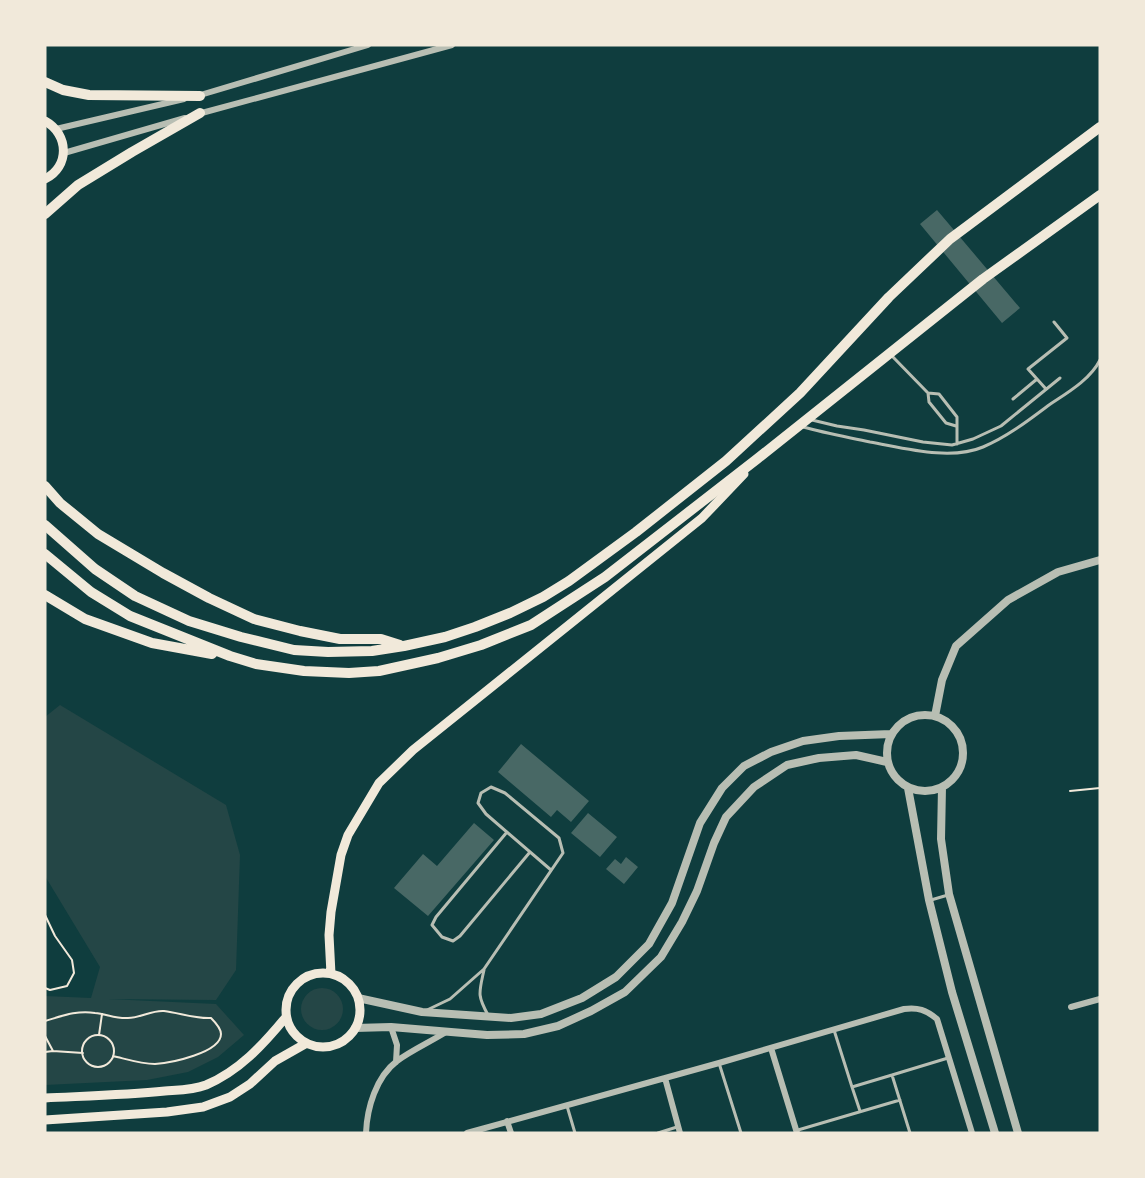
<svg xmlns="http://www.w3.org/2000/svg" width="1145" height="1178" viewBox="0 0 1145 1178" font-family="'Source Sans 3',sans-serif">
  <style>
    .green { fill: #244646 }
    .building { fill: #486865 }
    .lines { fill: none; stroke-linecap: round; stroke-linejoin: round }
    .path { stroke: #f1e9da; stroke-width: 2 }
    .service { stroke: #b8beb3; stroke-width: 3 }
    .minor { stroke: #b8beb3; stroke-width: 6 }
    .tertiary { stroke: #b8beb3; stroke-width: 8 }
    .secondary { stroke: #f1e9da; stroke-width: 9 }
    .trunk { stroke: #f1e9da; stroke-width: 10 }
  </style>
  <rect width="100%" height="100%" fill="#0f3d3e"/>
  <!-- green -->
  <path class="green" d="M 60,705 L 226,805 L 240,855 L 236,970 L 216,1000 L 108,999 L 216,1004 L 244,1035 L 218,1057 L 188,1072 L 147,1080 L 45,1085 L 45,996 L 91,998 L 100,967 L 45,876 L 45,717 Z
    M301 1009a21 21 0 1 1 42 0a21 21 0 1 1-42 0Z"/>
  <!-- building -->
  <path class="building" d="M 937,210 L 1020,308 L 1002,323 L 920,224 Z
    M 521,744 L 589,801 L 571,822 L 557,810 L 551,817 L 498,772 Z
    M 588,813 L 617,837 L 600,857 L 571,833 Z
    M 474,823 L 494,840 L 428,916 L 394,888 L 423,854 L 437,866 Z
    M 626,857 L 638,867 L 624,884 L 606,869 L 615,859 L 621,864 Z"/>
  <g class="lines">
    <!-- path -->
    <path class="path" d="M 1070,791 L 1100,788
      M 45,915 L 55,936 L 72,960 L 74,973 L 67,986 L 50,990 L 45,988
      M 45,1021 C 62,1016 77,1010 95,1013 C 106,1014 117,1019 128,1018 C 140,1018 152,1010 164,1011 C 180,1013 195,1019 211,1018 C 215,1022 221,1028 221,1034 C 221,1053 170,1063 155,1064 C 141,1064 126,1059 113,1056
      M 99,1035 L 102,1014
      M82 1051a16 16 0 1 1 32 0a16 16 0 1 1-32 0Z
      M 45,1036 L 53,1051
      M 45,1052 L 53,1051 L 83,1053"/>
    <!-- service -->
    <path class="service" d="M 892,356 L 928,393 L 939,394 L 957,417 L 957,444
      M 1046,389 L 1028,369 L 1067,338 L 1054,322
      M 928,393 L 929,402 L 946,423 L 956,426
      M 1013,399 L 1037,379
      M 812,420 L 837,426 L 864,430 L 923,442 L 952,445 L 973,439 L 1001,426 L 1060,378
      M 803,427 C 825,433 847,437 870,442 C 904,448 950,461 983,447 C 1007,437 1029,420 1049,405 C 1067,393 1090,380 1100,360
      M 507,832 L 436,917 L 432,925 L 442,937 L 453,941 L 460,936 L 530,852
      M 931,900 L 948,895
      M 484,970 C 479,993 477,995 488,1015
      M 427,1010 L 450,999 L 484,969 L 563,853 L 559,838 L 505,793 L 491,787 L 481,793 L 478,803 L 486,814 L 551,870
      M 834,1030 L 852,1087 L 892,1075
      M 719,1063 L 741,1133
      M 852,1087 L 860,1111
      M 567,1106 L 575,1133
      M 798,1130 L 900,1100
      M 658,1133 L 677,1127
      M 910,1133 L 892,1075 L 948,1058"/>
    <!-- minor -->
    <path class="minor" d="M 197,96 L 368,45
      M 198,114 L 452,45
      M 56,129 L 184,99
      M 64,153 L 185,118
      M 1071,1007 L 1100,999
      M 391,1027 L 397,1045 L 396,1062
      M 771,1048 L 797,1133
      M 665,1078 L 680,1133
      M 507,1121 L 511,1133
      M 366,1133 C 367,1108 376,1077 397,1061 C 412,1050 430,1042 446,1032
      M 467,1133 L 719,1063 L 904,1009 C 918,1007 926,1010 937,1019 L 972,1133"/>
    <!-- tertiary -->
    <path class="tertiary" d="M887 753a38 38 0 1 1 76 0a38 38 0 1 1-76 0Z
      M 935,716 L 942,680 L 956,646 L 1008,600 L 1058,572 L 1100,560
      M 942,787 L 941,839 L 949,894 L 1018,1133
      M 908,788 L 929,900 L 952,992 L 995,1133
      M 358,998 L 422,1012 L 511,1018 L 541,1014 L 582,998 L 616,977 L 649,944 L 672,903 L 700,823 L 722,788 L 744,766 L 771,752 L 803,741 L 839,736 L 891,734
      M 355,1028 L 391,1027 L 487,1035 L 524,1034 L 558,1026 L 591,1011 L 625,992 L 661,957 L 682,922 L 697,891 L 714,843 L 726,817 L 754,787 L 787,765 L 819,758 L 856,755 L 887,762"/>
    <!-- secondary -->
    <path class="secondary" d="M 45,121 C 69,134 70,167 45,179
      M286 1010a37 37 0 1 1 74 0a37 37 0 1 1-74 0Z
      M 331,974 L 329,935 L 331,912 L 341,855 L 348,835 L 379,783 L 413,750 L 702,518 L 744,474
      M 45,1098 C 85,1096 125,1095 165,1091 C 178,1090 193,1090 206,1085 C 239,1071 263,1045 286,1017
      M 45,1120 L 167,1112 L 203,1107 L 230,1097 L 250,1084 L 275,1061 L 305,1044"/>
    <!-- trunk -->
    <path class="trunk" d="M 45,82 L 63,90 L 89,95 L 200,96
      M 45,214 L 78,185 L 132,152 L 200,113
      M 45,486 L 60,503 L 98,534 L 163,573 L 209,598 L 254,619 L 300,631 L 340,639 L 381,639 L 400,645
      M 45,525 L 95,569 L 135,596 L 189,621 L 241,637 L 294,650 L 328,652 L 372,651 L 404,646 L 445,637 L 475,627 L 510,613 L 543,597 L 569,581 L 636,532 L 726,461 L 800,393 L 889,297 L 950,239 L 1100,127
      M 45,554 L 91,592 L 130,616 L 230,656 L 256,664 L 304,671 L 349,673 L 379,671 L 438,658 L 481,645 L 531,625 L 605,577 L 757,459 L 983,279 L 1100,195
      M 45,595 L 85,619 L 152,643 L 212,654"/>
  </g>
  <!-- border -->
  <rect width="1145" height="1178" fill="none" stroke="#f1e9da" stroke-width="93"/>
</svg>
